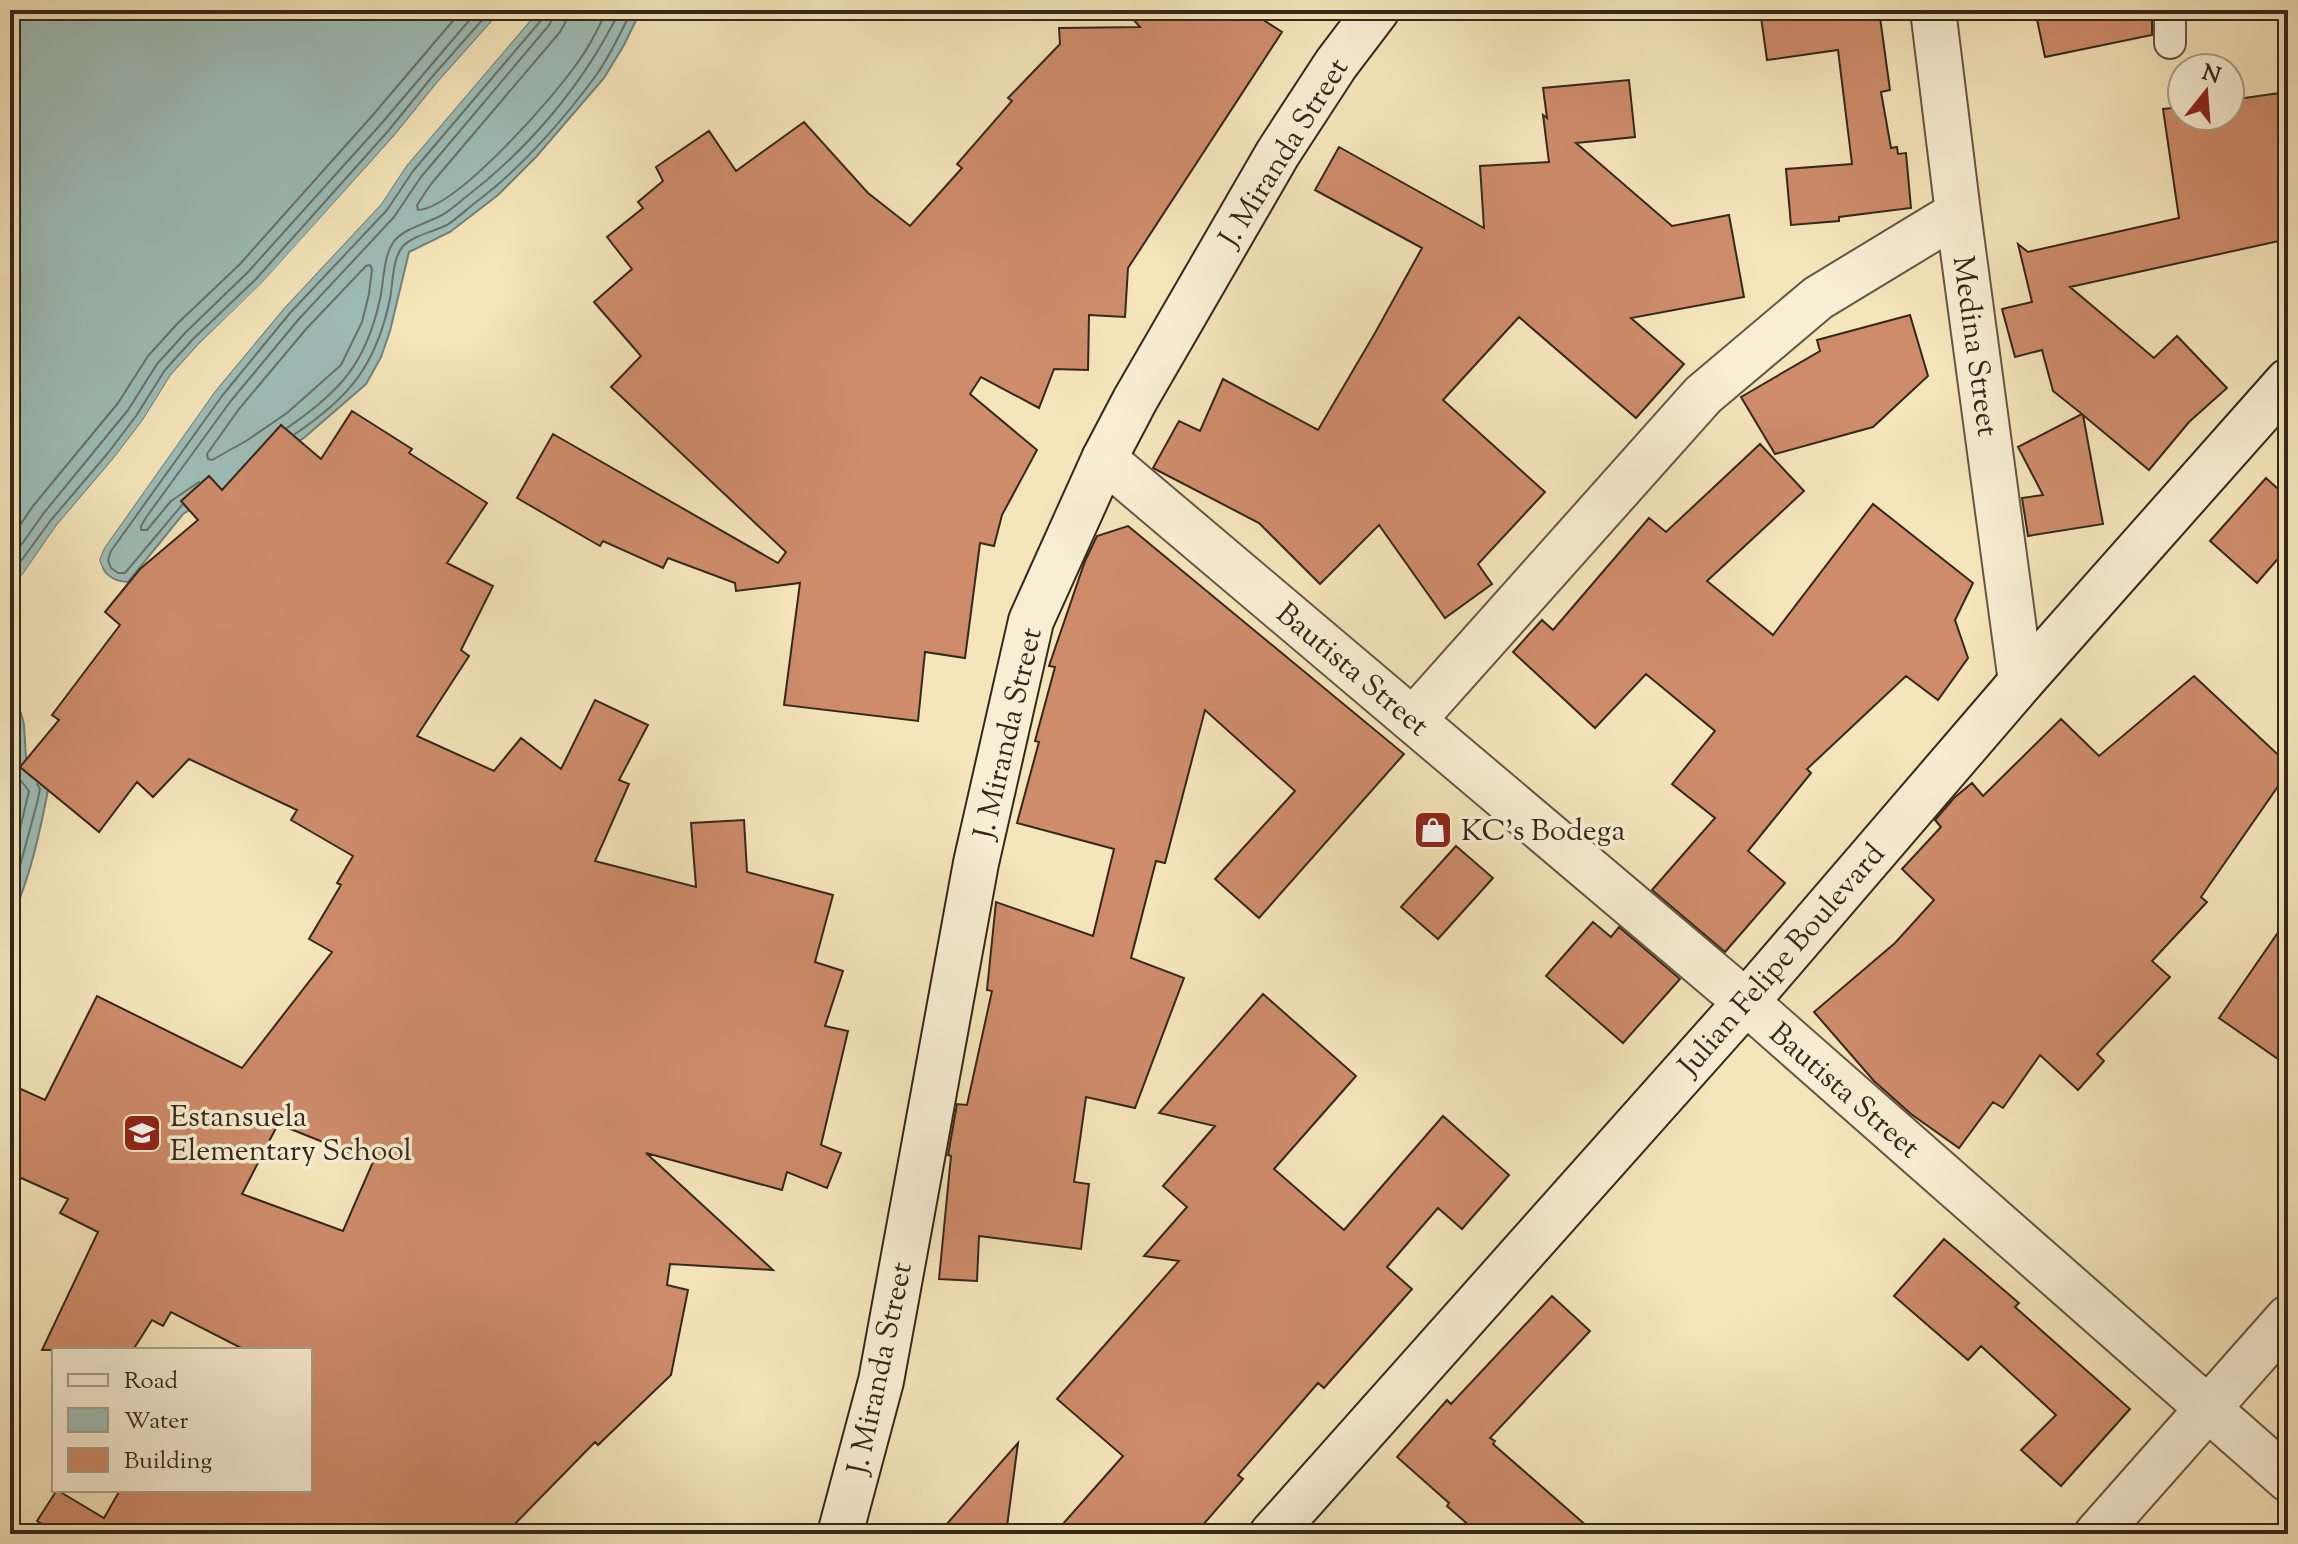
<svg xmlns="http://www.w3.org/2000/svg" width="2298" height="1544" viewBox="0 0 2298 1544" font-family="'Sorts Mill Goudy',serif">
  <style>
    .water { fill: #9dbdb7; stroke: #738179; stroke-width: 2 }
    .pier { fill: #f5e5bb }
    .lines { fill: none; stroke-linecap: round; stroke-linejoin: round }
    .shore { stroke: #687269; stroke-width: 2 }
    .building { fill: #ce8c6b; stroke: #34281b; stroke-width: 2; fill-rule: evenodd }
    .service-casing { stroke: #645743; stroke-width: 34 }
    .minor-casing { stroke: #645743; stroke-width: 48 }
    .tertiary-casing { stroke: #645743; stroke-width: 48 }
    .secondary-casing { stroke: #34281b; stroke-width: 48 }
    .service { stroke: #f8eed3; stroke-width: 30 }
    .minor { stroke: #f8eed3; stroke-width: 44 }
    .tertiary { stroke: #f8eed3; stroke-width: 44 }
    .secondary { stroke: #f8eed3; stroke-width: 44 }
    .labels { text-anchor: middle; stroke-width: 7; stroke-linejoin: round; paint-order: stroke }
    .street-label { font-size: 30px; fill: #34281b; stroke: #f8eed3 }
    .poi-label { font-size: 30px; fill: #34281b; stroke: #f8eed3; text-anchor: start }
  </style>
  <rect width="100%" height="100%" fill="#f5e5bb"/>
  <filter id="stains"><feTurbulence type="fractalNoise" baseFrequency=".0025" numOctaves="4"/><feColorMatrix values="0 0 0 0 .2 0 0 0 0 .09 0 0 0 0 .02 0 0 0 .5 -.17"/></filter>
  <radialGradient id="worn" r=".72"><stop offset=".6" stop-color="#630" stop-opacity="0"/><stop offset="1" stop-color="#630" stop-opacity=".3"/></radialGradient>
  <!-- water -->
  <path class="water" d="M 10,10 L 502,10 L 437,83 L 395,135 L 261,285 L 199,344 L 171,375 L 143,420 L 114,458 L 57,525 L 23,574 L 10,587 Z
    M 539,10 L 641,10 L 624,45 L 604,78 L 536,157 L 498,195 L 450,232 L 409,252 L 390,331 L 381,357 L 366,384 L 305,437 L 262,467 L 183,514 L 128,582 C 111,581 105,575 99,560 L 104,548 L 215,391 L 284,308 L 381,204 L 406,166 Z
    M 10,709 L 21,713 L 24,725 L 26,758 L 49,785 C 40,832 30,879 10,922 Z"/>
  <!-- pier -->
  <path class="pier" d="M 502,10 L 506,10 L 505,12 L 440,85 L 398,138 L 264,287 L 201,347 L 174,378 L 146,422 L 118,460 L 60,527 L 26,577 L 10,591 L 10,587 L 23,574 L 57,525 L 114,458 L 143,420 L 171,375 L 199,344 L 261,284 L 395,135 L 437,83 Z
    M 534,10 L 539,10 L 406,166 L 381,204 L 284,308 L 215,391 L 104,548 L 99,560 L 104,573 L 115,581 L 112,584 L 101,575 L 95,561 L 100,546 L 212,389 L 281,305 L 378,202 L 403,164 Z"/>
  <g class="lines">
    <!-- shore -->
    <path class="shore" d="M 567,10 L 566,21 L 560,32 L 431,184 L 417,205 L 418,210 C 457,208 557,94 580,59 C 591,44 599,27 607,10
      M 370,265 L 372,269 L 369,294 L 362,322 L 341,365 L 287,413 L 246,441 L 212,460 L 208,459 L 207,454 L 239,409 L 307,328 L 366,266 Z
      M 287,428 C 341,391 366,363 380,299 C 384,281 383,255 395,240 C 405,229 424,224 438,217 C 447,213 455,206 462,200 C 528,150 584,84 620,10
      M 295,434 C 350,397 376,365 390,299 C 393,284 392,259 403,246 C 414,235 433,232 447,225 C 458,218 469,207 480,199 C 522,167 566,117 597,74 C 611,54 621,32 632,10
      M 199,482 L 171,501 L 147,530 L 141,530 L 141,526 L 147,516 L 230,402 L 298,320 L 394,217 L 421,177 L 550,24 L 555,10
      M 182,505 L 125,573 L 118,573 L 111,568 L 108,560 L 111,551 L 222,396 L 290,313 L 387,210 L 413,171 L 543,18 L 545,10
      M 10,540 L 33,506 L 118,403 L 148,356 L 177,324 L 240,264 L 372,116 L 462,10
      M 10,561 L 43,514 L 128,410 L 157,364 L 186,332 L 248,272 L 381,124 L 478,10
      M 10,576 L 51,520 L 108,453 L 136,416 L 165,370 L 193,339 L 256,279 L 389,130 L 431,78 L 491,10
      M 10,767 L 29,791 L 10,871
      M 10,903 L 37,803 L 40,789 L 37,784"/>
  </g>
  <!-- building -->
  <path class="building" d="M 1125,10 L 1248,10 L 1282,32 L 1128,268 L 1125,317 L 1089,315 L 1088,370 L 1054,369 L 1039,408 L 981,377 L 970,394 L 1037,450 L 1002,515 L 994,546 L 980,543 L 965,658 L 925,652 L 918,721 L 784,705 L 800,583 L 736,591 L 735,583 L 668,558 L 663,568 L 603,541 L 600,546 L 517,498 L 553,434 L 778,563 L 786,552 L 611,387 L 641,356 L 594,302 L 632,269 L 607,237 L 643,208 L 638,202 L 663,181 L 656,167 L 709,131 L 736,171 L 804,122 L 868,193 L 910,226 L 962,168 L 957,164 L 1012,101 L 1008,98 L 1060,44 L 1059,28 L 1140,27 Z
    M 1760,10 L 1879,10 L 1890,90 L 1881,92 L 1891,148 L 1897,147 L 1898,154 L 1906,153 L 1911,208 L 1839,217 L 1839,221 L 1791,225 L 1786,169 L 1852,164 L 1838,50 L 1767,60 Z
    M 2035,10 L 2152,10 L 2152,35 L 2045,57 Z
    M 1629,80 L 1635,137 L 1576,143 L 1672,226 L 1729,215 L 1744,297 L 1631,318 L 1684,364 L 1636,418 L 1519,317 L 1443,400 L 1545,492 L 1478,564 L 1492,584 L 1445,618 L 1379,525 L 1320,584 L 1259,523 L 1153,468 L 1179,421 L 1200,431 L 1223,379 L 1318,430 L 1375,333 L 1422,248 L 1315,190 L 1339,147 L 1484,228 L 1480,166 L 1549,162 L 1543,115 L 1547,118 L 1543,88 Z
    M 2280,93 L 2288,149 L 2288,239 L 2070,287 L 2154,358 L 2177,336 L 2227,388 L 2189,422 L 2149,470 L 2083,415 L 2103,524 L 2028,536 L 2022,498 L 2043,495 L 2018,447 L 2082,414 L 2053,391 L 2042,350 L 2015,357 L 2002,309 L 2032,302 L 2018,244 L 2028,252 L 2179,218 L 2163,109 L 2182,107 L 2182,116 L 2230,116 L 2230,100 Z
    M 1910,315 L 1928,376 L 1873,427 L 1775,454 L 1741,397 L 1820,351 L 1817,340 Z
    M 352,411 L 412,449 L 409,453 L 487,503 L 447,563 L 493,586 L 461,650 L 469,656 L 417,736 L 494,771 L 521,738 L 561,769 L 595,700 L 648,725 L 619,780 L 629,784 L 595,861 L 696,887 L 691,823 L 744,820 L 747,872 L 833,895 L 815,962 L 843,971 L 825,1026 L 848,1031 L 821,1145 L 841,1153 L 827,1188 L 787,1172 L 782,1190 L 646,1153 L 773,1270 L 670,1264 L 667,1285 L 688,1290 L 671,1375 L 598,1445 L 595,1442 L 505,1534 L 59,1534 L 37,1521 L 57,1490 L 104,1518 L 120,1490 L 310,1490 L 310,1350 L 245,1350 L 171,1312 L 163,1326 L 152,1320 L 133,1350 L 42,1350 L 98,1232 L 60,1213 L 68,1199 L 10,1173 L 10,1084 L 45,1100 L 97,996 L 242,1068 L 332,952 L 309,939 L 341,885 L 337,883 L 353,856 L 291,820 L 297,810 L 189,759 L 153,797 L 137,782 L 99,832 L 20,767 L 59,720 L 52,715 L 120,625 L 105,612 L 140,569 L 198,520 L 181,501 L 209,476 L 222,490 L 281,425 L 321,459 ZM 278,1124 L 373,1162 L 343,1231 L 242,1194 Z
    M 1760,444 L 1804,491 L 1707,581 L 1773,635 L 1873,504 L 1973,583 L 1955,620 L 1968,658 L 1938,700 L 1906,676 L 1807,769 L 1811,773 L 1748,851 L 1785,883 L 1725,952 L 1652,890 L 1715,818 L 1672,784 L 1715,731 L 1646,674 L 1595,728 L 1513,652 L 1542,620 L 1553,630 L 1649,518 L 1666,532 Z
    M 2266,478 L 2288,498 L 2288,547 L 2257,583 L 2210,541 Z
    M 1128,526 L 1404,754 L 1259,918 L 1215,879 L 1295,791 L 1205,710 L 1165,863 L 1156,861 L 1131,958 L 1184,978 L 1135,1108 L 1086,1097 L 1074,1182 L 1089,1184 L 1081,1249 L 979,1236 L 977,1281 L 939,1279 L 951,1156 L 948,1155 L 957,1104 L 967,1105 L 992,991 L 987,990 L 996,902 L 1093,936 L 1114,849 L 1017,823 L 1039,742 L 1035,741 L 1055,667 L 1049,666 L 1085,561 L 1097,536 Z
    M 2194,676 L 2288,764 L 2288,772 L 2201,897 L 2207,902 L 2152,961 L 2170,977 L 2097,1054 L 2104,1061 L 2078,1090 L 2040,1055 L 2003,1108 L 1993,1102 L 1959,1148 L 1911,1114 L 1874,1081 L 1814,1012 L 1895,943 L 1934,900 L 1902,869 L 1941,827 L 1935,820 L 1954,798 L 1972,783 L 1983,796 L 2061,719 L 2099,756 Z
    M 1456,846 L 1493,878 L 1438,939 L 1401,907 Z
    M 2288,918 L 2288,1066 L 2219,1018 Z
    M 1593,922 L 1611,937 L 1619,927 L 1680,979 L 1623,1043 L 1546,976 Z
    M 1263,994 L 1356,1076 L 1274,1169 L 1344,1230 L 1443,1116 L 1509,1175 L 1462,1229 L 1438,1208 L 1387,1267 L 1412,1289 L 1324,1388 L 1318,1383 L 1238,1475 L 1243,1479 L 1195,1534 L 1054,1534 L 1123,1456 L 1057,1399 L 1179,1261 L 1144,1256 L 1187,1207 L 1163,1186 L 1215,1126 L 1159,1113 Z
    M 1944,1239 L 2019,1303 L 2015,1307 L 2130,1409 L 2061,1486 L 2021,1450 L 2056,1415 L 1981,1346 L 1968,1360 L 1894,1296 Z
    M 1552,1296 L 1590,1331 L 1490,1438 L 1495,1441 L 1493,1444 L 1596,1534 L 1479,1534 L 1447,1506 L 1449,1503 L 1397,1457 L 1447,1400 L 1451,1404 Z
    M 1018,1443 L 1006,1534 L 938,1534 Z"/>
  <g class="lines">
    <!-- service casing -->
    <g class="service-casing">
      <path id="service" d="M 2170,43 L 2170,10"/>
    </g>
    <!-- minor casing -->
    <g class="minor-casing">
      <path id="minor" d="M 1933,10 L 1958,213 L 2021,682
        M 1413,720 L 1703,395 L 1818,298 L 1958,213
        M 2097,1534 L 2288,1318"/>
    </g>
    <!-- tertiary casing -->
    <g class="tertiary-casing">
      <path id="tertiary" d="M 1104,459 L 1746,1002 L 2288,1479"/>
    </g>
    <!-- secondary casing -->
    <g class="secondary-casing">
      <path id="secondary" d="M 840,1534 L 881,1381 L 976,863 L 1031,621 L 1104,459 L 1135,400 L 1278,153 L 1336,64 L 1377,10
        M 1272,1534 L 1746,1002 L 2021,682 L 2288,381"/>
    </g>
    <!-- service -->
    <use href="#service" class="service"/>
    <!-- minor -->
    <use href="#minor" class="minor"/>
    <!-- tertiary -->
    <use href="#tertiary" class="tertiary"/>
    <!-- secondary -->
    <use href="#secondary" class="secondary"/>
  </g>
  <!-- icons -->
  <defs>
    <g id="shop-square" transform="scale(2)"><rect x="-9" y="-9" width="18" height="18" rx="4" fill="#8f2418" stroke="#f8eed3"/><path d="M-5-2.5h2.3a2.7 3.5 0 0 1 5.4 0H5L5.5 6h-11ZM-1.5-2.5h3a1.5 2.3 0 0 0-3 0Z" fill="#fff"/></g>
    <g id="school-square" transform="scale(2)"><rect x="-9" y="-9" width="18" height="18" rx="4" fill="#8f2418" stroke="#f8eed3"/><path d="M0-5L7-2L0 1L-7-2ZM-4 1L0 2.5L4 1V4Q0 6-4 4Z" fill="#fff"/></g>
  </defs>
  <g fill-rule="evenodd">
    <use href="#shop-square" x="1433" y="830"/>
    <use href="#school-square" x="142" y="1133"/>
  </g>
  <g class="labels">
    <!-- street labels -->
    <g class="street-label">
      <text transform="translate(1283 152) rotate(-58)" y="10">J. Miranda Street</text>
      <text transform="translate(1976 346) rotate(82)" y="10">Medina Street</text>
      <text transform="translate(1353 669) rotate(40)" y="10">Bautista Street</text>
      <text transform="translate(1007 733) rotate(-77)" y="10">J. Miranda Street</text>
      <text transform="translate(1781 959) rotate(-49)" y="10">Julian Felipe Boulevard</text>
      <text transform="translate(1845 1090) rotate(41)" y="10">Bautista Street</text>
      <text transform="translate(879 1368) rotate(-78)" y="10">J. Miranda Street</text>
    </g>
    <!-- poi labels -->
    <g class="poi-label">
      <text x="1461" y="840">KC's Bodega</text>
      <text x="170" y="1126">Estansuela<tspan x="170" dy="34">Elementary School</tspan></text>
    </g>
  </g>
  <!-- margin -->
  <rect width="2298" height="1544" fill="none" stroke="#f5e5bb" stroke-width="40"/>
  <rect x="12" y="12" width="2274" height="1520" fill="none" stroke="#34281b" stroke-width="4"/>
  <rect x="20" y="20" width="2258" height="1504" fill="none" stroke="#34281b" stroke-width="2"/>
  <!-- legend -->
  <rect x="52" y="1348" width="260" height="144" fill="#f8eed3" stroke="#aa9f89" stroke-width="2"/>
  <rect x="68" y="1374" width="40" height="12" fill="#f8eed3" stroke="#aa9f89" stroke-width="2"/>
  <text x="124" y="1388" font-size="24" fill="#34281b">Road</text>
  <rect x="68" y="1408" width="40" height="24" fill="#9dbdb7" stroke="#aa9f89" stroke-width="2"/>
  <text x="124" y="1428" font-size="24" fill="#34281b">Water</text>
  <rect x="68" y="1448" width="40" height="24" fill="#ce8c6b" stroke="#aa9f89" stroke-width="2"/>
  <text x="124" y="1468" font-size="24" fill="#34281b">Building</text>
  <!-- north arrow -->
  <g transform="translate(2206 92) rotate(17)"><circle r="38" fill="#f8eed3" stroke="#aa9f89" stroke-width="2"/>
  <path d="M0-6L14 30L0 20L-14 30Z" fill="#8f2418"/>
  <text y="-12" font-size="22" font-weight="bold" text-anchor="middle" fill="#34281b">N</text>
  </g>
  <rect width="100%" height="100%" filter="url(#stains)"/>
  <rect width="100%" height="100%" fill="url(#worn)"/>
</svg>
